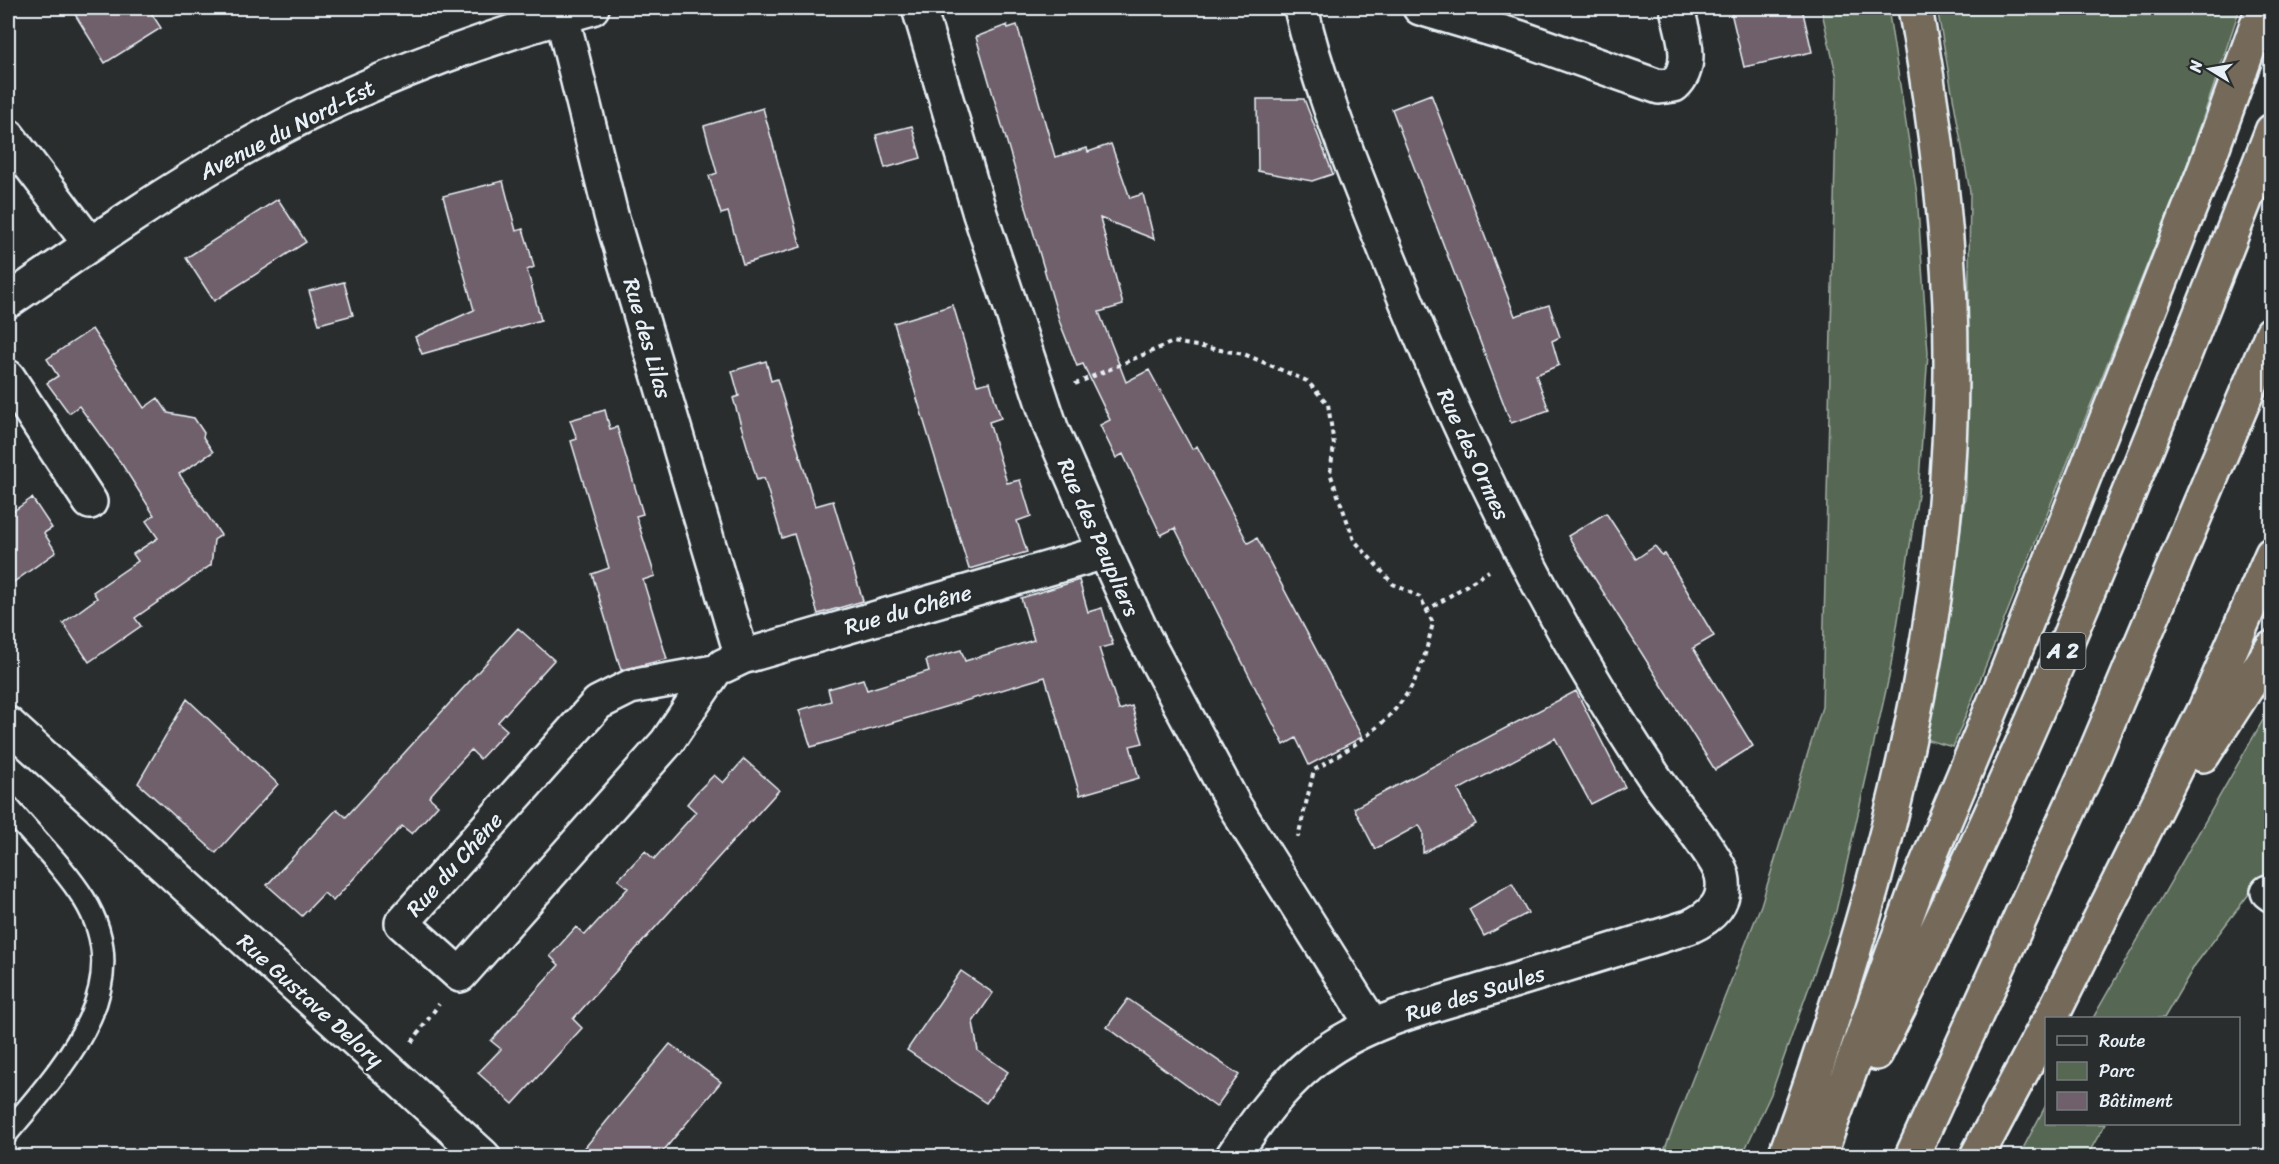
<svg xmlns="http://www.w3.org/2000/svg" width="2279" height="1164" viewBox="0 0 2279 1164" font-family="Sriracha,sans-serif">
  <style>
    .green { fill: #576852; stroke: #a0aca5; stroke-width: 1.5 }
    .building { fill: #70606c; stroke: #e8f1f8; stroke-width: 1.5 }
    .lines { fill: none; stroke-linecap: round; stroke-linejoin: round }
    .service-casing { stroke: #e8f1f8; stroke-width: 26 }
    .minor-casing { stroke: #e8f1f8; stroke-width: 38 }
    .tertiary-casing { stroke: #e8f1f8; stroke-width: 38 }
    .motorway-casing { stroke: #e8f1f8; stroke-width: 38 }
    .path { stroke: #e8f1f8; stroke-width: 4; stroke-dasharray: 4.5 4.5; stroke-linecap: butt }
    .service { stroke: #2a2d2e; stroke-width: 21 }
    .minor { stroke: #2a2d2e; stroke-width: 33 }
    .tertiary { stroke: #2a2d2e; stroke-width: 33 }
    .motorway { stroke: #746a5a; stroke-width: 33 }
    .labels { text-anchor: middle; stroke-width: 5; stroke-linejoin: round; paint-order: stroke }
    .shield { fill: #2a2d2e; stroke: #afb6bb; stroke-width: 1.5 }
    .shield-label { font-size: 21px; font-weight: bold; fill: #e8f1f8 }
    .street-label { font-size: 22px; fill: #e8f1f8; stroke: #2a2d2e }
  </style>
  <rect width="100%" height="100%" fill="#2a2d2e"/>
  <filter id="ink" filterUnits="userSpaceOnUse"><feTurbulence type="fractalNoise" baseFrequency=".0167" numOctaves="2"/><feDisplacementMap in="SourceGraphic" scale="12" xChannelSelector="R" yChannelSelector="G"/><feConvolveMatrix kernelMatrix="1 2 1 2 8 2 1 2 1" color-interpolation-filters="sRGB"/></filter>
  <g filter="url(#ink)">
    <!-- green -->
    <path class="green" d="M 1821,8 L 1888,8 L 1917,194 L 1928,353 L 1918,495 L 1889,677 L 1836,911 L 1771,1094 L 1742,1156 L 1662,1156 L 1761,905 L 1822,707 L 1837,78 Z
      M 1937,8 L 2240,8 L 2186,168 L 1953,747 L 1924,739 L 1935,693 L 1966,493 L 1970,192 Z
      M 2271,706 L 2271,865 L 2195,965 L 2164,1018 L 2093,1018 Z
      M 2046,1105 L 2046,1124 L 2105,1124 L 2087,1156 L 2019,1156 Z"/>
    <!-- building -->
    <path class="building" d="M 71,8 L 148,8 L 161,28 L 105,63 Z
      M 1730,8 L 1802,8 L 1812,52 L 1744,67 Z
      M 1007,25 L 1008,28 L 1017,25 L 1055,157 L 1087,148 L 1088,152 L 1111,144 L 1130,198 L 1143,194 L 1154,239 L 1100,218 L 1123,305 L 1099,312 L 1126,382 L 1149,370 L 1192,449 L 1197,446 L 1248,543 L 1257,538 L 1362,737 L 1309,765 L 1296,738 L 1284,745 L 1175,528 L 1161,535 L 1123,454 L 1116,458 L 1100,425 L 1110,420 L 1083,364 L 1077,366 L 1060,323 L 976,37 Z
      M 1431,94 L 1515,316 L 1549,305 L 1560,337 L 1552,341 L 1559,365 L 1536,375 L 1549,410 L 1511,423 L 1392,109 Z
      M 1257,99 L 1304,99 L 1333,174 L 1312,181 L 1258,171 Z
      M 763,108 L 801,247 L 743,264 L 728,212 L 721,214 L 709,176 L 717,173 L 704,126 Z
      M 912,126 L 921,158 L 885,168 L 876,135 Z
      M 503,181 L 516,231 L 523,229 L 529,248 L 534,267 L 527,270 L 541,320 L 422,354 L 415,337 L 474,310 L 443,196 Z
      M 278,199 L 306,242 L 214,301 L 186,258 Z
      M 344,282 L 353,315 L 319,324 L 309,291 Z
      M 953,305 L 977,385 L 990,382 L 995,400 L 1001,418 L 989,422 L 1007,483 L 1020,480 L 1031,516 L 1017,521 L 1027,552 L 969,569 L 894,323 Z
      M 92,329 L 144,408 L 158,398 L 168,413 L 194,418 L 204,433 L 203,437 L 213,452 L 179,474 L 221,535 L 214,540 L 211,565 L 135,618 L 141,626 L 89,662 L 63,623 L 97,598 L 93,592 L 138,561 L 133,554 L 158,538 L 146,521 L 154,515 L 123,466 L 79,406 L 69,413 L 47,383 L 58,376 L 47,359 Z
      M 766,361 L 771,381 L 777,379 L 815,506 L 833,501 L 863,601 L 818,614 L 794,534 L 782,538 L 764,478 L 757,480 L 733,398 L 739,396 L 732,371 Z
      M 605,410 L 610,429 L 617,427 L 643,514 L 636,516 L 655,576 L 643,580 L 667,659 L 621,670 L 592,574 L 609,568 L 571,441 L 577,439 L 570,420 Z
      M 32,498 L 52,528 L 44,533 L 56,552 L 8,586 L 8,515 Z
      M 1606,513 L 1636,559 L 1655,546 L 1662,555 L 1665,554 L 1714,636 L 1693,648 L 1753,746 L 1715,770 L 1568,536 Z
      M 1079,580 L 1088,612 L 1102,608 L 1113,645 L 1099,648 L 1119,710 L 1132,706 L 1137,724 L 1143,743 L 1130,746 L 1139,778 L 1080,795 L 1045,677 L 811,747 L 799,710 L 831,701 L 828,689 L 863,679 L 867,690 L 929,671 L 926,660 L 943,655 L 961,650 L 965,661 L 1034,640 L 1021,598 Z
      M 518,628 L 554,660 L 498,722 L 507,730 L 480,759 L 471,750 L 450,773 L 429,797 L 438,805 L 412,834 L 402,826 L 333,901 L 324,893 L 302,916 L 267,885 L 337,809 L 346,817 Z
      M 1576,691 L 1625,787 L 1591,804 L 1555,738 L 1458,790 L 1476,824 L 1423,853 L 1423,832 L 1419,825 L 1375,849 L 1354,808 Z
      M 187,699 L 278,784 L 216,853 L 138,783 Z
      M 744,759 L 779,790 L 573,1019 L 582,1028 L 513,1104 L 478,1073 L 501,1049 L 491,1041 L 559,965 L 550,956 L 576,927 L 585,935 L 628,888 L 618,880 L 645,851 L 654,859 L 696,812 L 687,804 L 696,793 L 714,775 L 723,783 Z
      M 1512,883 L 1528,913 L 1484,936 L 1469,909 Z
      M 961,971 L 993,993 L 973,1022 L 978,1051 L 1008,1072 L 986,1103 L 907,1050 Z
      M 1128,999 L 1239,1075 L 1216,1107 L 1107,1027 Z
      M 670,1044 L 721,1082 L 659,1156 L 578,1156 Z"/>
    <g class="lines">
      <!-- service casing -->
      <g class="service-casing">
        <path id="service" d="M 8,807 C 32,836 64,867 84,899 C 139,987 62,1068 8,1132"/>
      </g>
      <!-- minor casing -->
      <g class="minor-casing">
        <path id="minor" d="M 919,8 L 980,214 L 1051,428 L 1105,552 L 1144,637 L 1234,805 L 1373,1026
          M 1420,8 L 1518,37 L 1659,87 L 1674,85 C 1696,65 1682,32 1677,8
          M 562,16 L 611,215 L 742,657
          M 8,136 L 90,244
          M 8,301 C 86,247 164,192 247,146 C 356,85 473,41 592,8
          M 8,377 L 90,502
          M 723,666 L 742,657 L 1105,552
          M 714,672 L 667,742 L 460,975 L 402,923 L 598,703 L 630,687 Z
          M 2268,892 L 2272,895
          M 1233,1156 C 1256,1122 1279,1089 1312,1062 C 1360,1022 1425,1008 1484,990 C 1552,969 1621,948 1689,927 C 1711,917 1728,902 1722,875 C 1717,856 1671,801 1657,781 C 1624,733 1593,681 1564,630 C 1493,504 1434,373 1381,239 C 1351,162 1319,88 1301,8"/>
      </g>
      <!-- tertiary casing -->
      <g class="tertiary-casing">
        <path id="tertiary" d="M 8,724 L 483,1156"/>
      </g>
      <!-- motorway casing -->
      <g class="motorway-casing">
        <path id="motorway" d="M 2203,755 L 2272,648
          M 2051,1018 L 2205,709 L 2272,554
          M 1876,1053 C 2028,755 2151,443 2272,131
          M 1785,1156 C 1877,903 1953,630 1951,359 C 1951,241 1936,123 1915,8
          M 1819,1156 L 1917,887 L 2005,677 L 2205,169 L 2263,8
          M 1912,1156 L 2093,758 L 2272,333
          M 1977,1156 L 2046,1026"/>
      </g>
      <!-- path -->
      <path class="path" d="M 1075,384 L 1173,342 L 1244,354 L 1307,381 L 1328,404 L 1334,445 L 1330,473 L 1354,540 L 1393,584 L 1420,597 L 1433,623 C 1429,638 1426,654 1420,669 C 1400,718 1358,744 1314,770 L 1298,837
        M 1426,611 L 1489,571
        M 412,1042 L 439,1004"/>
      <!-- service -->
      <use href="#service" class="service"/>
      <!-- minor -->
      <use href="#minor" class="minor"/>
      <!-- tertiary -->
      <use href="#tertiary" class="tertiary"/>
      <!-- motorway -->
      <use href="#motorway" class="motorway"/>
    </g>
  </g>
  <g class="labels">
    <!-- shield labels -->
    <rect class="shield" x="2040.5" y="633" width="45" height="36" rx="4.5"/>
    <g class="shield-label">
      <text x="2063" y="658">A 2</text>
    </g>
    <!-- street labels -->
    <g class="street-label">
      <text transform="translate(287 129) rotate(-27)" y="8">Avenue du Nord-Est</text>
      <text transform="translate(648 338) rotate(74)" y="8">Rue des Lilas</text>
      <text transform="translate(1474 454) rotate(65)" y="8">Rue des Ormes</text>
      <text transform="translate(1099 537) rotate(66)" y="8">Rue des Peupliers</text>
      <text transform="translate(908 609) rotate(-16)" y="8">Rue du Chêne</text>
      <text transform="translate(454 864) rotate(-48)" y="8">Rue du Chêne</text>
      <text transform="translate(1475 993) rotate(-17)" y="8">Rue des Saules</text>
      <text transform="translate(311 1000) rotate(42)" y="8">Rue Gustave Delory</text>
    </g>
  </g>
  <!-- margin -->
  <rect width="2279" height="1164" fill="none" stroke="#2a2d2e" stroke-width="30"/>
  <rect x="15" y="15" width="2249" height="1134" fill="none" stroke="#e8f1f8" stroke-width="2" filter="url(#ink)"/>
  <!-- legend -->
  <rect x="2045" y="1017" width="195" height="108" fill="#2a2d2e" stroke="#767b7f" stroke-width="1.5"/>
  <rect x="2057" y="1036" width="30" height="9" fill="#2a2d2e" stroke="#767b7f" stroke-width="1.5"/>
  <text x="2099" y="1047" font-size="18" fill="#e8f1f8">Route</text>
  <rect x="2057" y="1062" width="30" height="18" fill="#576852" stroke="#767b7f" stroke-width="1.5"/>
  <text x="2099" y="1077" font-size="18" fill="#e8f1f8">Parc</text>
  <rect x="2057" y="1092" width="30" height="18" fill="#70606c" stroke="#767b7f" stroke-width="1.5"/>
  <text x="2099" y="1107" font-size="18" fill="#e8f1f8">Bâtiment</text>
  <!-- north arrow -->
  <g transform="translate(2210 69) rotate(281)" stroke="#2a2d2e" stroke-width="4.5" paint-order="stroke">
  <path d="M0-4.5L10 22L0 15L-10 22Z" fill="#e8f1f8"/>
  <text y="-9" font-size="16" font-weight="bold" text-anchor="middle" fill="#e8f1f8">N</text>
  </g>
</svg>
